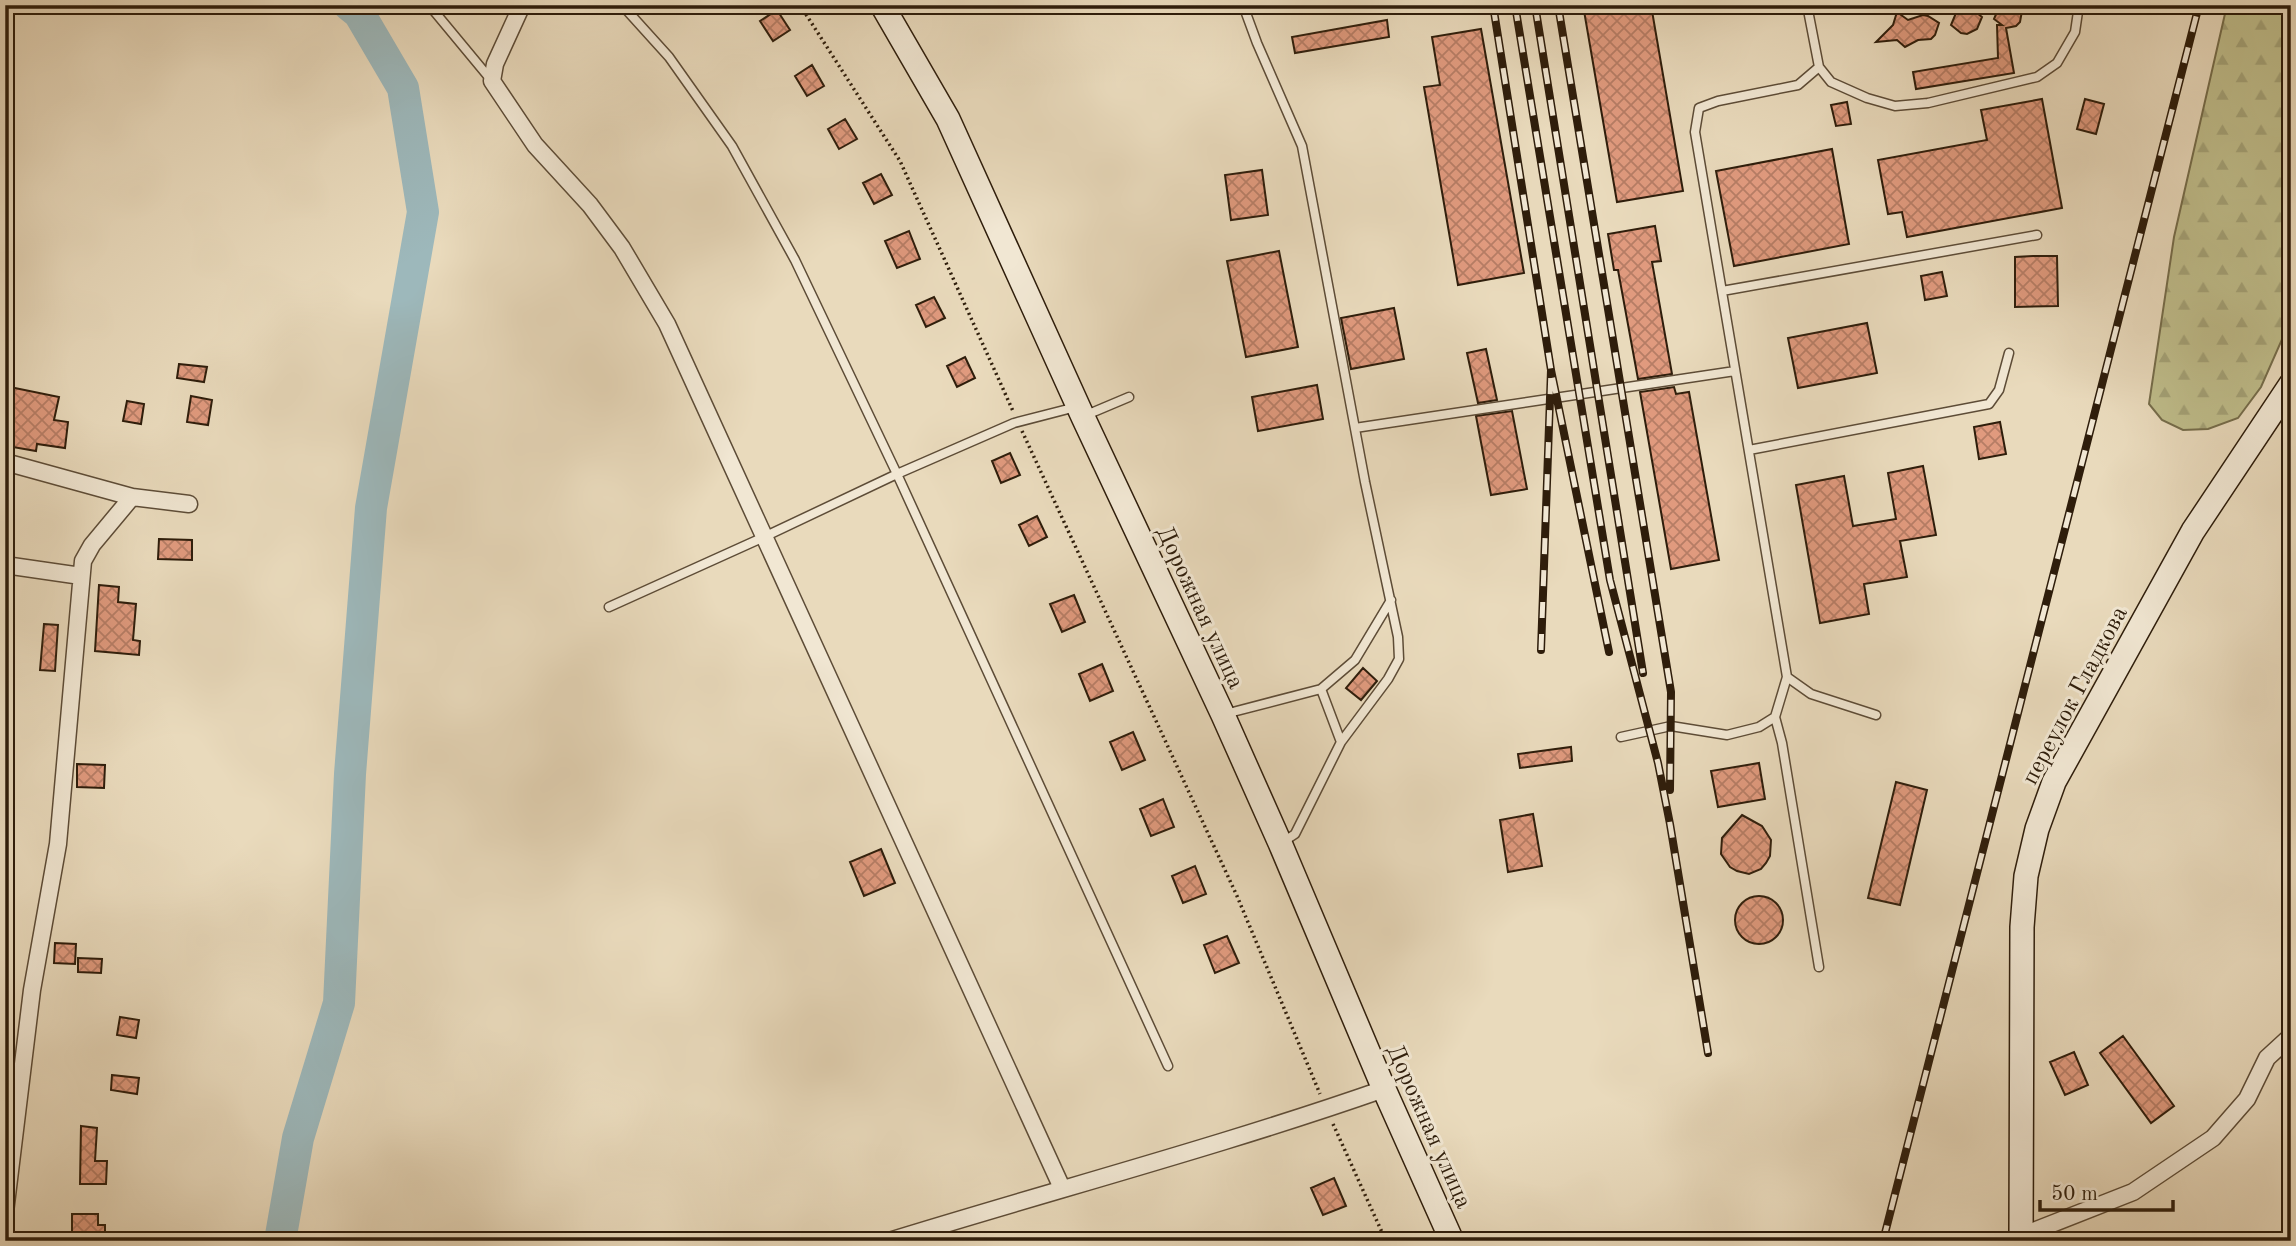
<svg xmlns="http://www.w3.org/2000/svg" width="2296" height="1246" viewBox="0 0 2296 1246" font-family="'Old Standard TT',serif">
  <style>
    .forest { fill: url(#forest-firs); stroke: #766d4b; stroke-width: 2 }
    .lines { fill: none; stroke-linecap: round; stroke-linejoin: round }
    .river { stroke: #9db8bb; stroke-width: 32 }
    .building { fill: url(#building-cross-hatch); stroke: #2e1d0b; stroke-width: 2 }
    .lane-casing { stroke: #5d4c37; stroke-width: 11 }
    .street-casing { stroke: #5d4c37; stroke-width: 19 }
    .secondary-casing { stroke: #2e1d0b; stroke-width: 26 }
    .path { stroke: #2e1d0b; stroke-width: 3.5; stroke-dasharray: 2 3.5; stroke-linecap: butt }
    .lane { stroke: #f1e7d3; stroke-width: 8 }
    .street { stroke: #f1e7d3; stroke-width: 16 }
    .secondary { stroke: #f1e7d3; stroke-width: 23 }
    .rail-casing { stroke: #2e1d0b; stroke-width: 8 }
    .rail { stroke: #f1e7d3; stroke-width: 5; stroke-dasharray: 16; stroke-linecap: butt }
    .labels { text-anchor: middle; stroke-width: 6; stroke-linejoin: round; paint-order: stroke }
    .street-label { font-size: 24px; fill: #2e1d0b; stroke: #f1e7d3 }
  </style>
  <defs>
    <pattern id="forest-firs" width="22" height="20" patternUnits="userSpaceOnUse" patternTransform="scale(1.75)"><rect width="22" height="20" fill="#bfbd8b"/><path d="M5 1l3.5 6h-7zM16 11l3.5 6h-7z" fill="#a4a277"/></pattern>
    <pattern id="building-cross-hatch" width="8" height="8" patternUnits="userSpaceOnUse" patternTransform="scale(1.75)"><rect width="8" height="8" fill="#e09a7e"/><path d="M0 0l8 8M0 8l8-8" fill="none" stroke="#b67d65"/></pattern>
  </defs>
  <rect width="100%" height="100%" fill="#e9dabc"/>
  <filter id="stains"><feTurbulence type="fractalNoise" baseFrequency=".00286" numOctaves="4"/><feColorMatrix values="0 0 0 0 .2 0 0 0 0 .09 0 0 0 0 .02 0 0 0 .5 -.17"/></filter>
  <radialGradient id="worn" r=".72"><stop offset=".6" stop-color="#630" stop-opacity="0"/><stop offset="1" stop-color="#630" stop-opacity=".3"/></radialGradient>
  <!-- forest -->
  <path class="forest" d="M 2227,5 L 2291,5 L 2291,319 L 2261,387 L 2238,418 L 2208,429 L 2183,430 L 2162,420 L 2149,404 L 2174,237 Z"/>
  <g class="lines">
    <!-- river -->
    <path class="river" d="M 280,1241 L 298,1138 L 339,1003 L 350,774 L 371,508 L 423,212 L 403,88 L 359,13 L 349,5"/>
  </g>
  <!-- building -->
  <path class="building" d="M 1583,5 L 1651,5 L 1683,191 L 1617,202 Z
    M 2000,5 L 2019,5 L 2022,11 L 2020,22 L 2016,26 L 2006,28 L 2014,73 L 1916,89 L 1913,72 L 1998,58 L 1997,25 L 2002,25 L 1994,19 Z
    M 1966,8 L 1972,9 L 1982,17 L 1977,29 L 1967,34 L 1961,33 L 1951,25 L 1956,13 Z
    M 777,10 L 790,30 L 773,41 L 760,21 Z
    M 1897,12 L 1908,20 L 1923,15 L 1928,16 L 1939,23 L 1935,35 L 1931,39 L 1918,40 L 1905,47 L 1897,40 L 1876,42 L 1893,25 Z
    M 1387,20 L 1389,37 L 1295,53 L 1292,37 Z
    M 1481,29 L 1524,273 L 1458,285 L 1424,87 L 1440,85 L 1432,37 Z
    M 812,65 L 824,86 L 807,96 L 795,76 Z
    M 2042,99 L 2062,208 L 1907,237 L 1902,212 L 1888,214 L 1878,160 L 1987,140 L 1981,110 Z
    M 2085,99 L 2104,104 L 2096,134 L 2077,129 Z
    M 1847,102 L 1851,124 L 1836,126 L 1831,105 Z
    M 845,119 L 857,139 L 839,149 L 828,129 Z
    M 1832,149 L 1849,244 L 1734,266 L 1716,171 Z
    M 1262,170 L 1268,215 L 1231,220 L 1225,175 Z
    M 881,174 L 892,195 L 874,204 L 863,183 Z
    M 1655,226 L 1661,261 L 1652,262 L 1672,374 L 1638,379 L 1618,270 L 1614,270 L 1608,234 Z
    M 909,231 L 920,259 L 897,268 L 885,241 Z
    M 1279,251 L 1298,347 L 1246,357 L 1227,261 Z
    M 2033,256 L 2057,256 L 2058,306 L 2015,307 L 2015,257 Z
    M 1942,272 L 1947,296 L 1925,300 L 1921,276 Z
    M 934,297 L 945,318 L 926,327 L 916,305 Z
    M 1394,308 L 1404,359 L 1351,369 L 1341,318 Z
    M 1867,323 L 1877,373 L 1798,388 L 1788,338 Z
    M 1486,349 L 1497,400 L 1478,403 L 1467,353 Z
    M 965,357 L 975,378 L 957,387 L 947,366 Z
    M 179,364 L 207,367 L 204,382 L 177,378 Z
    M 1317,385 L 1323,419 L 1258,431 L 1252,397 Z
    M 5,386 L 59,397 L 54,420 L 68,422 L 65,448 L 37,444 L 36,451 L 7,446 L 14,404 L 5,402 Z
    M 1674,387 L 1676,394 L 1689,392 L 1719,560 L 1671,569 L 1640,392 Z
    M 191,396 L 212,400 L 208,425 L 187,422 Z
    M 127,401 L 144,404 L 141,424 L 123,421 Z
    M 1512,411 L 1527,489 L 1491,495 L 1476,416 Z
    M 2000,422 L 2006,454 L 1979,459 L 1974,427 Z
    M 1010,453 L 1020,475 L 1001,483 L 992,461 Z
    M 1923,466 L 1936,535 L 1900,541 L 1907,577 L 1864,584 L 1869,614 L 1820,623 L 1796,485 L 1844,476 L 1853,526 L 1896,519 L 1888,473 Z
    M 1037,516 L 1047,537 L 1029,546 L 1019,525 Z
    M 159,539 L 192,540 L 192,560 L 158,559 Z
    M 99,585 L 119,587 L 118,602 L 136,604 L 133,640 L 140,641 L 139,655 L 95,651 Z
    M 1074,595 L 1085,622 L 1062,632 L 1050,604 Z
    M 44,624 L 58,625 L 55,671 L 40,670 Z
    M 1102,664 L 1113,691 L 1090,701 L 1079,674 Z
    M 1363,668 L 1377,681 L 1361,700 L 1346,688 Z
    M 1133,732 L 1145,760 L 1122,770 L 1110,742 Z
    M 1571,747 L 1572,761 L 1520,768 L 1518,754 Z
    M 1759,763 L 1765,799 L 1718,807 L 1711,771 Z
    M 77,764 L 105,765 L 104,788 L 77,787 Z
    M 1896,782 L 1927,790 L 1900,905 L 1868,898 Z
    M 1163,799 L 1174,827 L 1151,836 L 1140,809 Z
    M 1533,814 L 1542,866 L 1508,872 L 1500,820 Z
    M 1742,815 L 1762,826 L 1771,840 L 1770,856 L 1766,863 L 1761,869 L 1749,874 L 1737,871 L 1730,867 L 1721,854 L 1722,838 Z
    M 881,849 L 895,883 L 864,896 L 850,862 Z
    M 1195,866 L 1206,894 L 1183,903 L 1172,876 Z
    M1735 920a24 24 0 1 1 48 0a24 24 0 1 1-48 0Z
    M 1227,936 L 1239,963 L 1215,973 L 1204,945 Z
    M 55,943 L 76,944 L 75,964 L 54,963 Z
    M 78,958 L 102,959 L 101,973 L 78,972 Z
    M 120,1017 L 139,1020 L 136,1038 L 117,1035 Z
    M 2123,1036 L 2174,1106 L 2151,1123 L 2100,1053 Z
    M 2074,1052 L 2088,1085 L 2065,1095 L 2050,1062 Z
    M 112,1075 L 139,1078 L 137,1094 L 111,1090 Z
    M 81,1126 L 97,1128 L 95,1161 L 107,1161 L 106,1184 L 80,1184 Z
    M 1334,1178 L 1346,1206 L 1323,1215 L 1311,1188 Z
    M 72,1214 L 98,1214 L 98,1225 L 105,1225 L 105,1241 L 72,1241 Z"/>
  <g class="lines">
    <!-- lane casing -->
    <g class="lane-casing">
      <path id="lane" d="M 429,5 L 492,81
        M 622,5 L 669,57 L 732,146 L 795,260 L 897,474 L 1168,1066
        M 1243,5 L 1257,43 L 1302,146 L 1365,482 L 1398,637 L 1399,659 L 1388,679 L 1341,742
        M 1807,5 L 1819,67 L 1831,82 L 1867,98 L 1895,106 L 1928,103 L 2037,77 L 2057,63 L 2075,32 L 2079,5
        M 1722,291 L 2037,235
        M 1084,416 L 1129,397
        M 1355,428 L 1735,371
        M 1749,450 L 1989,404 L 1999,390 L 2009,353
        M 609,607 L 764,537 L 897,474 L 1014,423 L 1076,407
        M 1787,677 L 1811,694 L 1876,715
        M 1321,689 L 1355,660 L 1391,600
        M 1225,714 L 1321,689 L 1341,742 L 1295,834 L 1283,842
        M 1775,717 L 1782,743 L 1819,967
        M 1621,737 L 1671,726 L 1727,735 L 1759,727 L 1775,717 L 1787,677 L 1695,132 L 1699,108 L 1718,101 L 1798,85 L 1819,67"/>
    </g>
    <!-- street casing -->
    <g class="street-casing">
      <path id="street" d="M 522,5 L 495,64 L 492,81 L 535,145 L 590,205 L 622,248 L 667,324 L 1062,1188
        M 5,462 L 132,497 L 189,504
        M 5,565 L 81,576
        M 5,1212 L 32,990 L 58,844 L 83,561 L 92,545 L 132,497
        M 2021,1236 L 2133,1192 L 2213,1138 L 2247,1099 L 2267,1058 L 2291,1036
        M 889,1241 C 1054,1190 1221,1146 1384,1089"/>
    </g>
    <!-- secondary casing -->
    <g class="secondary-casing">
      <path id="secondary" d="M 882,5 L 948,119 L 1083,417 L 1223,715 L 1280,843 L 1384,1089 L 1452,1241
        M 2021,1241 L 2022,927 L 2026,876 L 2037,829 L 2054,782 L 2193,531 L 2291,384"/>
    </g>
    <!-- path -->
    <path class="path" d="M 800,5 L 900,161 L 1013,411
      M 1022,431 L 1237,896 L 1320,1094
      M 1333,1124 L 1386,1241"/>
    <!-- lane -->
    <use href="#lane" class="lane"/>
    <!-- street -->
    <use href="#street" class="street"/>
    <!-- secondary -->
    <use href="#secondary" class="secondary"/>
    <!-- rail casing -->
    <g class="rail-casing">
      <path id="rail" d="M 1493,5 L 1551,370
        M 1515,5 L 1610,580 L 1658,763 L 1670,824 L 1708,1053
        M 1535,5 L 1643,673
        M 1558,5 L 1671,692 L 1670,790
        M 1541,650 L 1551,370 L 1609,652
        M 1883,1241 L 2199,5"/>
    </g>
    <!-- rail -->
    <use href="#rail" class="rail"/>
  </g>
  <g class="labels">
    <!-- street labels -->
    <g class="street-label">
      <text transform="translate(1201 607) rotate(65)" y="8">Дорожная улица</text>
      <text transform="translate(2074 695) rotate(-62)" y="8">переулок Гладкова</text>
      <text transform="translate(1430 1126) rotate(66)" y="8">Дорожная улица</text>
    </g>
  </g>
  <!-- margin -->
  <rect width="2296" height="1246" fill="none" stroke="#e9dabc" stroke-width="28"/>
  <rect x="7" y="7" width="2282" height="1232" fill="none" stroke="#2e1d0b" stroke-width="3.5"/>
  <rect x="14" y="14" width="2268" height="1218" fill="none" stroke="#2e1d0b" stroke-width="2"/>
  <!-- scale -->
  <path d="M2040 1200v10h133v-10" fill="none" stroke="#2e1d0b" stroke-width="3.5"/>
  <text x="2051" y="1200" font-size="21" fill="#2e1d0b" stroke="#f1e7d3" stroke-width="5" paint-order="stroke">50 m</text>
  <rect width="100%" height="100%" filter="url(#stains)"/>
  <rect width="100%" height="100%" fill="url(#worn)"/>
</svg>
